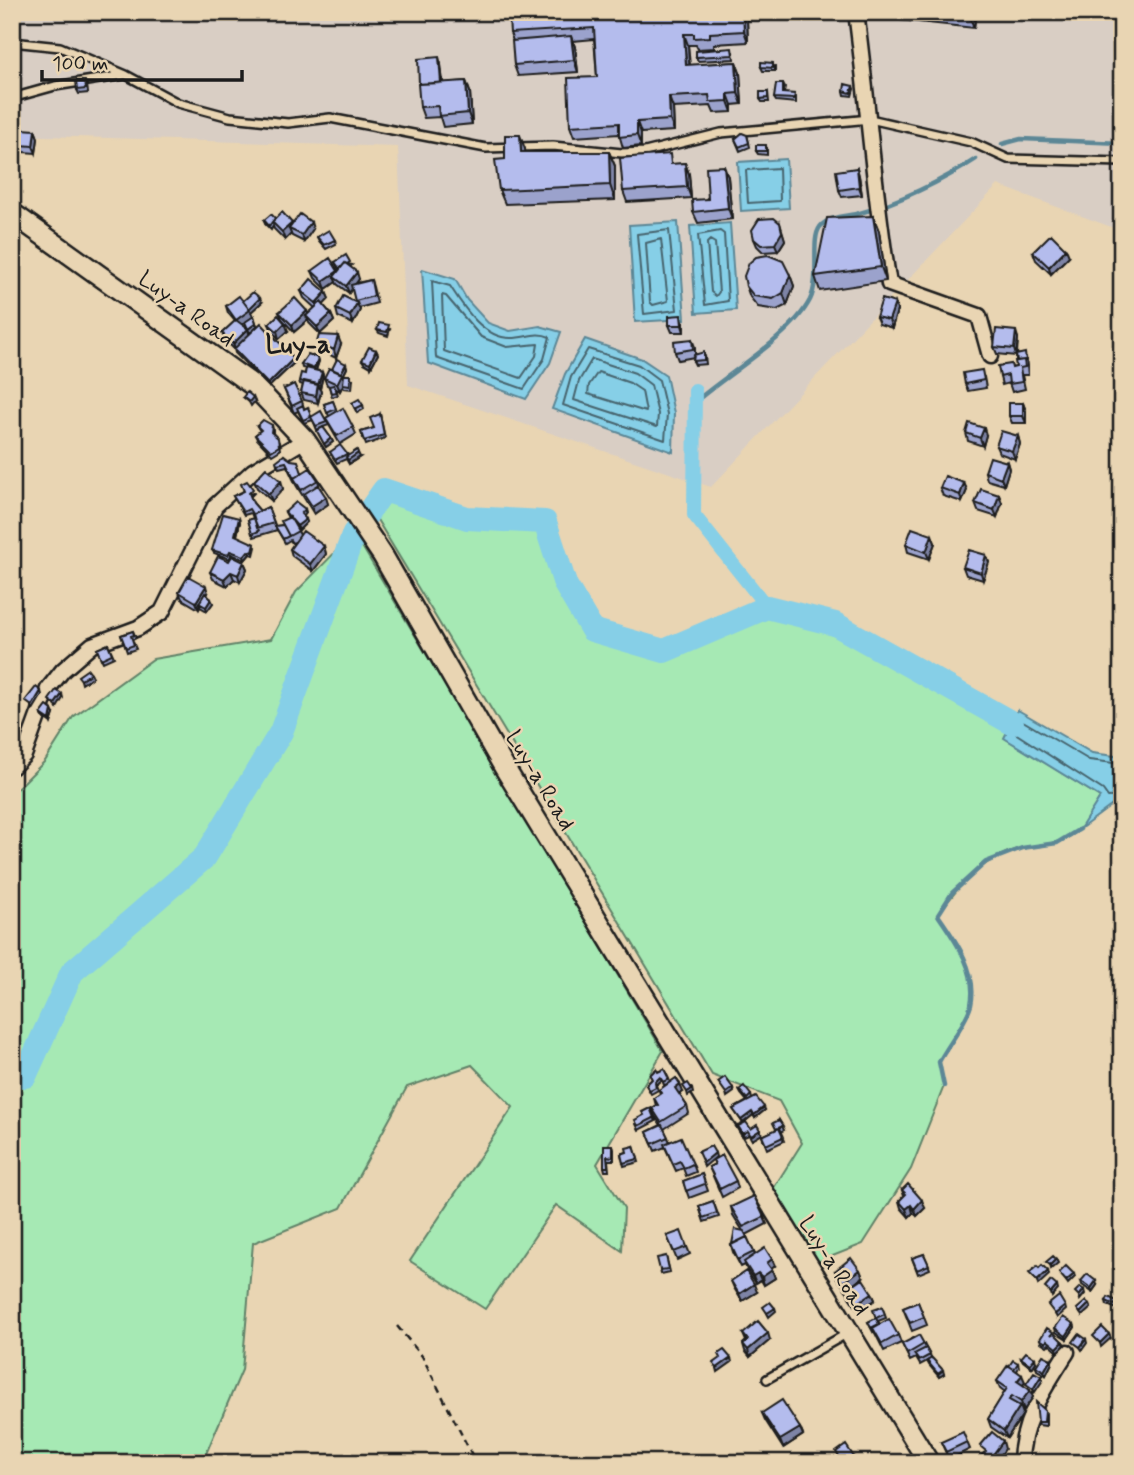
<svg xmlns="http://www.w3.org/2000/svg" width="1134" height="1475" viewBox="0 0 1134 1475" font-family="Mynerve,sans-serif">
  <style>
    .built { fill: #d9cec4 }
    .green { fill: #a6e9b4; stroke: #618268; stroke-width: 2 }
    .water { fill: #86cfe7; stroke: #5c8796; stroke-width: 2 }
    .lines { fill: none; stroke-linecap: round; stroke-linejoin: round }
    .shore { stroke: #46646d; stroke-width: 2 }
    .stream { stroke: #5c8796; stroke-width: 4.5 }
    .canal { stroke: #86cfe7; stroke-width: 14 }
    .river { stroke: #86cfe7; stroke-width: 24 }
    .service-casing { stroke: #1c1c1c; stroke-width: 12 }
    .minor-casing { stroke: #1c1c1c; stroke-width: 19 }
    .secondary-casing { stroke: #1c1c1c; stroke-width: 24 }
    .path { stroke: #1c1c1c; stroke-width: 2.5; stroke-dasharray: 7 5; stroke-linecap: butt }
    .service { stroke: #e9d5b3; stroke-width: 7 }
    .minor { stroke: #e9d5b3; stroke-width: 14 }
    .secondary { stroke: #e9d5b3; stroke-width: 19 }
    .wall { fill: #9ba2cc; stroke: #1c1c1c; stroke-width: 2; fill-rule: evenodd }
    .shaded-wall { fill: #7e84a6; stroke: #1c1c1c; stroke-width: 2 }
    .building { fill: #b4bced; stroke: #1c1c1c; stroke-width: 2 }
    .labels { text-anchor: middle; stroke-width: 5; stroke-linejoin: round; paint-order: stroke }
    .street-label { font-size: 23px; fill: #1c1c1c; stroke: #e9d5b3 }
    .quarter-label { font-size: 26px; font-weight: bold; fill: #1c1c1c; stroke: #e9d5b3 }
  </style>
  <rect width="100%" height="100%" fill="#e9d5b3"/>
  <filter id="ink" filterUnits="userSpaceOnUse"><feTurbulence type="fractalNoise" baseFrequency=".0143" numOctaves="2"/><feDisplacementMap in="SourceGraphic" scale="14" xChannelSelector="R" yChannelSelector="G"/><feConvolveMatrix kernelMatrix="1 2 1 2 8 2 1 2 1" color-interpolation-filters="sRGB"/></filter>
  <g filter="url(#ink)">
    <!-- built -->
    <path class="built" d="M 12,12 L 1122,12 L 1122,231 L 998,185 L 711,487 L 408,385 L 398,147 L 12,135 Z"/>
    <!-- green -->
    <path class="green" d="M 384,490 L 467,518 L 545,522 L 565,584 L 592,630 L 664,651 L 767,607 L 835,624 L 1012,723 L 1005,738 L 1100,797 C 1094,807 1088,821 1080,829 C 1064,844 1045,844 1025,847 C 986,855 959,884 938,915 C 956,941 978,972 971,1005 C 966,1023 948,1045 939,1062 L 944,1086 L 911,1169 L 863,1244 L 810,1265 L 768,1197 L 802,1143 L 779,1101 L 712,1075 L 376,518 L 372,510 Z
      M 354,533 L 663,1051 L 597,1164 L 624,1208 L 622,1251 L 556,1205 L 485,1309 L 410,1261 L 513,1107 L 472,1065 L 407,1087 L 341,1208 L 253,1243 L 242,1370 L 202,1463 L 12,1463 L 12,1003 L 17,996 L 15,956 L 12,954 L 12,794 L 45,761 L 73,717 L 153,659 L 271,639 L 296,592 Z"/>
    <!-- water -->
    <path class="water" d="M 786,159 L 789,208 L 741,211 L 738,162 Z
      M 678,222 L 685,319 L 635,322 L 629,225 Z
      M 730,223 L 736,310 L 696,313 L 690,226 Z
      M 422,269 L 455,279 L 467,300 L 488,323 L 510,331 L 540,326 L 561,332 L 550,363 L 526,399 L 428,363 Z
      M 585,339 L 642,359 L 666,375 L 674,413 L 673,452 L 552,409 L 565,374 Z
      M 1018,710 L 1092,753 L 1122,757 L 1122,803 L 1115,803 L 1080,829 L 1100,797 L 1004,738 Z"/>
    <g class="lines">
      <!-- shore -->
      <path class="shore" d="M 779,168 L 780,201 L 748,203 L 746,170 Z
        M 669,230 L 677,310 L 644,314 L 637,234 Z
        M 720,231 L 724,234 L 728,301 L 705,305 L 698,235 Z
        M 661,239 L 668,301 L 653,305 L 650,302 L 646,243 Z
        M 710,240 L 715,243 L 719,292 L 716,296 L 711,292 L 707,243 Z
        M 432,281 L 450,286 C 463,306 483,339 512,338 C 526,338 536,331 550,337 L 544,359 L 524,389 L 436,358 Z
        M 442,295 L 446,296 L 481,337 L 507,347 L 538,344 L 536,356 L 521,378 L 444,351 Z
        M 588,349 L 639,365 L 659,380 L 667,414 L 665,440 L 563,405 L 571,377 Z
        M 592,359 L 635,373 L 651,385 L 658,414 L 657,427 L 574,400 L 579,381 Z
        M 598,372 L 630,383 L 642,391 L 646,412 L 588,394 L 589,385 Z
        M 1122,764 L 1089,760 L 1023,721 L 1015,733 L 1103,790 L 1108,797 L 1122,796"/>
      <!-- stream -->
      <path class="stream" d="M 1002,144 L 1021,139 L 1122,143
        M 695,402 C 728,373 791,337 810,300 C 821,277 810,240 820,227 C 830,215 846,217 860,213 C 897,203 944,180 976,159
        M 944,1086 L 939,1062 C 948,1045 966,1023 971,1005 C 978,972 956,941 938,915 L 952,893 L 986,862 L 1022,848 L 1057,843 L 1080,829"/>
      <!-- canal -->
      <path class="canal" d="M 695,390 L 694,515 L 767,607"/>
      <!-- river -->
      <path class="river" d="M 25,1076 L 72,972 L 205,857 L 281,732 L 354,533 L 384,490 L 467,518 L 545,522 L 565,584 L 592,630 L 664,651 L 767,607 L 835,624 L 1012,723"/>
      <!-- service casing -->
      <g class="service-casing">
        <path id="service" d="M 12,42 L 60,47 L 126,75 L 178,103 L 230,117 L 288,123 L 330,118 L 486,148 L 553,146 L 622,153 L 645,152 L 721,133 L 870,119 L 971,142 L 1008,159 L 1122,162
          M 12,98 L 55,86 L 125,75
          M 767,1379 L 848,1333"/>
      </g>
      <!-- minor casing -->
      <g class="minor-casing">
        <path id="minor" d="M 856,12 C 868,103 874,194 889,284 L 979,316 L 990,356
          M 12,767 L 24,755 L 48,689 L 63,670 L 92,645 L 138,628 L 162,612 L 215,506 L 253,471 L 305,440
          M 1021,1463 C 1021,1420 1045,1387 1067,1352"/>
      </g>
      <!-- secondary casing -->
      <g class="secondary-casing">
        <path id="secondary" d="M 12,213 L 254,386 L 305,440 L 383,556 L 504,767 L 929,1463"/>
      </g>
      <!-- path -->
      <path class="path" d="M 397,1326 L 422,1356 L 476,1463"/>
      <!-- service -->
      <use href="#service" class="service"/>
      <!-- minor -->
      <use href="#minor" class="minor"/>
      <!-- secondary -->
      <use href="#secondary" class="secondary"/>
    </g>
    <!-- wall -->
    <path class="wall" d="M 525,12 L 844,12 L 844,14 L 747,20 L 748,42 L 714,44 L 714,48 L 698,49 L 696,45 L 688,45 L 690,65 L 736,62 L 740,73 L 742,104 L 732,105 L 732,112 L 714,113 L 711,106 L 673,108 L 674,131 L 641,133 L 641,146 L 623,148 L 619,134 L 574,137 L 570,126 L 597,77 L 594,39 L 573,41 L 575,47 L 578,72 L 518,76 L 514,65 L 513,41 L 510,33 L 525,18 Z
      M 898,12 L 976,12 L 974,28 L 900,20 Z
      M 733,52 L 734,59 L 698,61 L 696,57 Z
      M 441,65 L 443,83 L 466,81 L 470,92 L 472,124 L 443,127 L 440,117 L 424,118 L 420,107 Z
      M 775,66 L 775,71 L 763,71 L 761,67 Z
      M 87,84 L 88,93 L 79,94 L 77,90 Z
      M 783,84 L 785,88 L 784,93 L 796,97 L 796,103 L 776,101 L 774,98 Z
      M 853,86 L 854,89 L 852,96 L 845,95 L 844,91 Z
      M 768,92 L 769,102 L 762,102 L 760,99 Z
      M 35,130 L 38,138 L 36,153 L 23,152 L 20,145 Z
      M 747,135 L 750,147 L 740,151 L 735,139 Z
      M 767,148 L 767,155 L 758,154 L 756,151 Z
      M 525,149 L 525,152 L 609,152 L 615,166 L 615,200 L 505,204 L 499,190 L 505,159 Z
      M 685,163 L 689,174 L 691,198 L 627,202 L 623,191 L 674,164 Z
      M 857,168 L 859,176 L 862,195 L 842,197 L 839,190 Z
      M 728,177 L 732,219 L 698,223 L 693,212 Z
      M 873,216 L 879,231 L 886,281 L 820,291 L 815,276 Z
      M 275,218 L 292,224 L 313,229 L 304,242 L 292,236 L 291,234 L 285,240 L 274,229 L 273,226 L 271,230 L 265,224 L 264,220 Z
      M 782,231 L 785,240 L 778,251 L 763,252 L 757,246 L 754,239 Z
      M 317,237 L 335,240 L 336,244 L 326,249 L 319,241 Z
      M 1033,252 L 1069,256 L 1051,274 L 1036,260 Z
      M 335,262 L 352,265 L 350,267 L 359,279 L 356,283 L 371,280 L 373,287 L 377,303 L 359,308 L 360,310 L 353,324 L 338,317 L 336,309 L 356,303 L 352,288 L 349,293 L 337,284 L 336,282 L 326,289 L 315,278 L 312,271 L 338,271 L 339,270 Z
      M 790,275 L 794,286 L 787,305 L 777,310 L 758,307 L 750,297 L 746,286 Z
      M 301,291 L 326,292 L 329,299 L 323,305 L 331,314 L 334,321 L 320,334 L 309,323 L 308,320 L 294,332 L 282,319 L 279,312 L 307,311 L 308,314 L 315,308 L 304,298 Z
      M 243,301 L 262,302 L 251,312 L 253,317 L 254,316 L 257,326 L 296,361 L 269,387 L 235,353 L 234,349 L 225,340 L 222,333 L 235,321 L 228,313 L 226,306 ZM 245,323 L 250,333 L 249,334 L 248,329 L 242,325 Z
      M 895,303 L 897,310 L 892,328 L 879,324 L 876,317 Z
      M 684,323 L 684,332 L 672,332 L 669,325 Z
      M 269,324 L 288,331 L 279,339 L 272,331 Z
      M 390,329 L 388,336 L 379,333 L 377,330 Z
      M 1018,338 L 1017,354 L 1026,357 L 1028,375 L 1022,375 L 1025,389 L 1012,392 L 1009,383 L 1002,385 L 1000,377 L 1012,368 L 1016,367 L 1016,356 L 997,354 L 994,347 Z
      M 692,339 L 695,347 L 695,354 L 705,356 L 706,364 L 695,365 L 693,361 L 694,357 L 678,360 L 675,352 Z
      M 317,342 L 341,344 L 336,358 L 320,350 Z
      M 376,350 L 378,354 L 371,367 L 364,363 L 362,360 Z
      M 318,358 L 319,361 L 316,370 L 322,372 L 323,375 L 320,389 L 321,392 L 318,403 L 304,400 L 301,393 L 303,385 L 300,384 L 299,381 L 305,374 L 306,369 L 302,368 L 301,364 Z
      M 346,364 L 347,368 L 343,376 L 344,378 L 353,379 L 352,389 L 344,388 L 343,385 L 340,391 L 336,389 L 338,395 L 332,397 L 329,386 L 327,385 L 324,378 Z
      M 984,377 L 986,388 L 968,391 L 965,384 Z
      M 284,389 L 302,401 L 304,409 L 311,417 L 327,422 L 329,425 L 323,427 L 331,438 L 333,442 L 326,447 L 317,431 L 321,428 L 317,430 L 313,420 L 304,423 L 298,411 L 294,413 Z
      M 333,401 L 337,412 L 353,427 L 356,434 L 340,444 L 329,425 L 326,418 L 329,416 L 324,404 Z
      M 352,403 L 363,405 L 364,409 L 357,413 Z
      M 1023,403 L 1026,411 L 1026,423 L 1012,423 L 1009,416 Z
      M 380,414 L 385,438 L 366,445 L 361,432 L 374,428 Z
      M 272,425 L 273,429 L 273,433 L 279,442 L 280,450 L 272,455 L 257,439 L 255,435 L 260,431 L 257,426 Z
      M 966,433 L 986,435 L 983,446 L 968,441 Z
      M 1018,436 L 1020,444 L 1015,459 L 999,453 L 996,446 Z
      M 330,452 L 347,454 L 347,456 L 360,457 L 349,464 L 346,459 L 337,463 Z
      M 284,455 L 302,473 L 318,480 L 320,488 L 328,504 L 314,514 L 296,485 L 287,466 L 279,468 L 277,464 Z
      M 1007,462 L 1009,469 L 1004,485 L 987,480 L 985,472 Z
      M 254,481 L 281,481 L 283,489 L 272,501 L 257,488 Z
      M 964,483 L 967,490 L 962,502 L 943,496 L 940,488 Z
      M 254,493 L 250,497 L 253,503 L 260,511 L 268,507 L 277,530 L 254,537 L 248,520 L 253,518 L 251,513 L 244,515 L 233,496 Z
      M 999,495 L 1002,503 L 997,517 L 978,511 L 975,503 Z
      M 305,509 L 306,513 L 303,517 L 307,522 L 299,530 L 295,525 L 300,535 L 324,546 L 326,554 L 313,571 L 292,556 L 290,549 L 295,542 L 292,543 L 290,540 L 285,543 L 275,526 L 283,525 L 288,518 L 285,512 Z
      M 239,518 L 240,522 L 237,536 L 256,547 L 254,555 L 250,554 L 245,560 L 231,554 L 230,559 L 214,553 L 212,550 Z
      M 932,535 L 935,543 L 929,559 L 908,552 L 906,544 Z
      M 229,561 L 244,562 L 247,569 L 240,582 L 234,579 L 227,586 L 213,579 L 210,572 Z
      M 989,562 L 983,580 L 966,575 L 963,567 Z
      M 179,592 L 208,593 L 207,595 L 213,603 L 207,611 L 200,607 L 199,609 L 182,599 Z
      M 133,631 L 136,638 L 132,640 L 136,649 L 127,652 L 121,635 Z
      M 108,644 L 114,657 L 103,662 L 97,649 Z
      M 41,714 L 54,714 L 51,723 L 43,717 Z
      M 664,1069 L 670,1082 L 683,1092 L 679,1094 L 687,1106 L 689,1113 L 664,1129 L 670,1142 L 693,1164 L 696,1172 L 686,1176 L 683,1168 L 676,1171 L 665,1147 L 655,1151 L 647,1132 L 661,1125 L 655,1116 L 652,1108 L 656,1106 L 654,1098 L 660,1094 L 659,1090 L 668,1084 L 664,1085 L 662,1080 L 656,1085 L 658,1090 L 651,1094 L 646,1085 L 652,1079 L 650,1075 Z
      M 739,1090 L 751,1095 L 752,1099 L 765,1110 L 755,1118 L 753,1115 L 743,1123 L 733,1109 L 747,1101 L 741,1094 Z
      M 650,1108 L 656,1121 L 639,1130 L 636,1124 Z
      M 779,1120 L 784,1130 L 780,1132 L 784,1141 L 767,1149 L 762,1136 L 776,1130 Z
      M 738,1126 L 751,1129 L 762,1134 L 752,1140 L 749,1135 L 744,1137 Z
      M 604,1145 L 613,1145 L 614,1149 L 614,1160 L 608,1160 L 609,1171 L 605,1171 L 604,1167 Z
      M 634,1146 L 639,1162 L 624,1166 L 621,1154 L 627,1152 Z
      M 713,1160 L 736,1181 L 738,1188 L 722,1197 L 709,1167 L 715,1164 Z
      M 702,1174 L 708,1191 L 689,1198 L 683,1181 Z
      M 902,1190 L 925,1208 L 917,1216 L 913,1213 L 909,1217 L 901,1208 L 899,1201 L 904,1196 Z
      M 713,1201 L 719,1217 L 704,1222 L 699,1206 Z
      M 731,1207 L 764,1217 L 767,1224 L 746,1235 L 755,1255 L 775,1266 L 771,1269 L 775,1278 L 764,1285 L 761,1280 L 756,1283 L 747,1270 L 745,1265 L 741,1267 L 733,1252 L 731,1245 L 743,1231 L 733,1215 Z
      M 667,1236 L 687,1247 L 690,1254 L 677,1260 Z
      M 924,1254 L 930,1269 L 918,1274 L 912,1258 Z
      M 667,1260 L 670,1272 L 661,1274 L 660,1270 Z
      M 835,1271 L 863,1277 L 846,1290 L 837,1278 Z
      M 731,1281 L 757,1292 L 742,1301 L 734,1288 Z
      M 1081,1281 L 1097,1285 L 1092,1292 L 1082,1285 Z
      M 847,1290 L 872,1293 L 875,1300 L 859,1311 L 849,1297 Z
      M 1106,1301 L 1117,1301 L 1119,1305 L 1117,1309 L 1107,1305 Z
      M 918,1302 L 927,1325 L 912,1331 L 903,1308 Z
      M 882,1307 L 886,1318 L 878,1321 L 880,1324 L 898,1335 L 901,1343 L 884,1351 L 874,1331 L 873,1332 L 868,1322 L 876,1318 Z
      M 1074,1324 L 1075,1327 L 1067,1339 L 1056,1332 L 1055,1328 Z
      M 1053,1333 L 1063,1342 L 1065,1345 L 1058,1352 L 1049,1344 L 1047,1346 L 1041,1342 L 1040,1339 Z
      M 743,1334 L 770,1340 L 750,1357 L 745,1351 L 743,1344 L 746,1341 Z
      M 902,1344 L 924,1344 L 931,1358 L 944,1374 L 939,1377 L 929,1365 L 927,1361 L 931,1359 L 920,1365 L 916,1358 L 910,1361 Z
      M 1021,1358 L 1036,1362 L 1032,1368 L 1023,1361 Z
      M 1051,1359 L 1052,1363 L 1046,1375 L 1037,1370 L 1036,1366 Z
      M 1018,1363 L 1019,1367 L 1017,1371 L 1025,1382 L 1023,1385 L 1033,1397 L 1024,1410 L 1021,1407 L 1023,1414 L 1007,1438 L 991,1427 L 988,1419 L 1005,1392 L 1000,1388 L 997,1381 Z
      M 762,1413 L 800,1428 L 803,1435 L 783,1448 L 765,1420 Z
      M 1046,1414 L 1046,1426 L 1039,1425 L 1038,1422 Z
      M 941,1442 L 967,1442 L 970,1449 L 949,1460 Z"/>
    <!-- shaded-wall -->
    <path class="shaded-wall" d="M 743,12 L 744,12 L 747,20 L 748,42 L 744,31 Z
      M 970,12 L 976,12 L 974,28 L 970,17 Z
      M 684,34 L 688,45 L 690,76 L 686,65 Z
      M 571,36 L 575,47 L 578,72 L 574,60 Z
      M 439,57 L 441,65 L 444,94 L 441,86 Z
      M 736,62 L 740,73 L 742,104 L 738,93 Z
      M 466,81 L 470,92 L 472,124 L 468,113 Z
      M 728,94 L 732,105 L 732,112 L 728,101 Z
      M 669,97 L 673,108 L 674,131 L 670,120 Z
      M 637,122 L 641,133 L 641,146 L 637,135 Z
      M 35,130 L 38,138 L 36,153 L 33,146 Z
      M 520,135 L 525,149 L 527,166 L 521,152 Z
      M 609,152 L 615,166 L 615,200 L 610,185 Z
      M 685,163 L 689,174 L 691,198 L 687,187 Z
      M 724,166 L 728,177 L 732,219 L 728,208 Z
      M 857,168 L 859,176 L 862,195 L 859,187 Z
      M 873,216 L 879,231 L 886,281 L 881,267 Z
      M 311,222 L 313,229 L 304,242 L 302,235 Z
      M 292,223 L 295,230 L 289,229 L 291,234 L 285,240 L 282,232 Z
      M 780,223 L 785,240 L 778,251 L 775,244 Z
      M 1066,249 L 1069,256 L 1051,274 L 1049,267 Z
      M 338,271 L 334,277 L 336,282 L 326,289 L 323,281 Z
      M 357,272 L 359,279 L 349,293 L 346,286 Z
      M 790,275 L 794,286 L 787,305 L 783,293 Z
      M 326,292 L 329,299 L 318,311 L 316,303 Z
      M 260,298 L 262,302 L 251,312 L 253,317 L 239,327 L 236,320 Z
      M 357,303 L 360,310 L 353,324 L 350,316 Z
      M 895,303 L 897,310 L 892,328 L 889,320 Z
      M 307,311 L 310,318 L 306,316 L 308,320 L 294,332 L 292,325 Z
      M 331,314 L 334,321 L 320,334 L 317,327 Z
      M 681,315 L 684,323 L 684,332 L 682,325 Z
      M 256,323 L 258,327 L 250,333 L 248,329 Z
      M 285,323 L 288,331 L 279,339 L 277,331 Z
      M 248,329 L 250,337 L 236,351 L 233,344 Z
      M 1016,331 L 1018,338 L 1016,356 L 1014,349 Z
      M 338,336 L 341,344 L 336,358 L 334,350 Z
      M 376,350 L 378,354 L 371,367 L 370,363 Z
      M 294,358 L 296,361 L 269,387 L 268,384 Z
      M 318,358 L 319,361 L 315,373 L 314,369 Z
      M 346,364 L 347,368 L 343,376 L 345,381 L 340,391 L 337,384 L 339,376 Z
      M 322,372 L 323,375 L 320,389 L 318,385 Z
      M 318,384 L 321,392 L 318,403 L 316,396 Z
      M 253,397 L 255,401 L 251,406 L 249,402 Z
      M 1023,403 L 1026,411 L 1026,423 L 1023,416 Z
      M 984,428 L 986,435 L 983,446 L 980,438 Z
      M 1018,436 L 1020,444 L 1015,459 L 1012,451 Z
      M 331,438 L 333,442 L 326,447 L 324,444 Z
      M 358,453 L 360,457 L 349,464 L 348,460 Z
      M 1007,462 L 1009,469 L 1004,485 L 1001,478 Z
      M 281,481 L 283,489 L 272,501 L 269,494 Z
      M 964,483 L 967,490 L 962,502 L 960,495 Z
      M 999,495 L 1002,503 L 997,517 L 994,510 Z
      M 326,497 L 328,504 L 314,514 L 312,506 Z
      M 305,509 L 306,513 L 302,518 L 301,514 Z
      M 239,518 L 240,522 L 236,539 L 235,535 Z
      M 306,519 L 307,522 L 299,530 L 297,526 Z
      M 932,535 L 935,543 L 929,559 L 926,552 Z
      M 324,546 L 326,554 L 313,571 L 310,564 Z
      M 248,551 L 250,554 L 245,560 L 244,556 Z
      M 986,555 L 989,562 L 983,580 L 981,573 Z
      M 244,562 L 247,569 L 240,582 L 238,575 Z
      M 231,572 L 234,579 L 227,586 L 224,579 Z
      M 206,586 L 208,593 L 202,605 L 199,603 L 200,607 L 199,609 L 196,602 Z
      M 211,599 L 213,603 L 207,611 L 206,607 Z
      M 91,673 L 93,677 L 82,684 L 81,680 Z
      M 41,691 L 42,695 L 33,710 L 32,706 Z
      M 62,694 L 63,698 L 57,708 L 55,704 Z
      M 52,710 L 54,714 L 51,723 L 50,720 Z
      M 660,1077 L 662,1080 L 656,1085 L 655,1082 Z
      M 680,1084 L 683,1092 L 677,1096 L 675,1088 Z
      M 733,1088 L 734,1092 L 727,1097 L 726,1093 Z
      M 692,1089 L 693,1093 L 688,1096 L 687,1092 Z
      M 764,1107 L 765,1110 L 755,1118 L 754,1115 Z
      M 752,1112 L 753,1115 L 743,1123 L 741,1120 Z
      M 760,1130 L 762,1134 L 752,1140 L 751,1136 Z
      M 715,1153 L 716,1157 L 704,1167 L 703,1163 Z
      M 922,1200 L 925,1208 L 917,1216 L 914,1209 Z
      M 911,1205 L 913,1213 L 909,1217 L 906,1209 Z
      M 772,1259 L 775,1266 L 770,1270 L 767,1263 Z
      M 1056,1259 L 1058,1263 L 1051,1269 L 1050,1265 Z
      M 772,1270 L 775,1278 L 764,1285 L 762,1277 Z
      M 860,1270 L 863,1277 L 846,1290 L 843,1282 Z
      M 1048,1271 L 1049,1275 L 1038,1285 L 1037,1281 Z
      M 758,1273 L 761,1280 L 756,1283 L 753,1276 Z
      M 1074,1274 L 1075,1277 L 1068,1284 L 1066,1281 Z
      M 1096,1281 L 1097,1285 L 1092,1292 L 1091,1288 Z
      M 754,1284 L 757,1292 L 742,1301 L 739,1294 Z
      M 1057,1286 L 1058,1290 L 1052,1297 L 1051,1293 Z
      M 1084,1290 L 1085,1294 L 1080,1300 L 1079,1296 Z
      M 872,1293 L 875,1300 L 859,1311 L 856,1304 Z
      M 1089,1304 L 1091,1308 L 1082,1316 L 1080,1313 Z
      M 1065,1306 L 1066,1310 L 1057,1318 L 1055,1314 Z
      M 775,1308 L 776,1311 L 769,1317 L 767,1313 Z
      M 1074,1324 L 1075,1327 L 1067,1339 L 1066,1336 Z
      M 768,1333 L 770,1340 L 750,1357 L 748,1350 Z
      M 1109,1334 L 1111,1338 L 1101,1347 L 1100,1343 Z
      M 1086,1339 L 1087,1343 L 1082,1350 L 1080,1347 Z
      M 1063,1342 L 1065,1345 L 1058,1352 L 1057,1348 Z
      M 731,1358 L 732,1362 L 718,1372 L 717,1368 Z
      M 1035,1358 L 1036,1362 L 1032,1368 L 1030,1364 Z
      M 1051,1359 L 1052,1363 L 1046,1375 L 1044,1371 Z
      M 943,1370 L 944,1374 L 939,1377 L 938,1374 Z
      M 1022,1375 L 1025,1382 L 1020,1389 L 1017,1381 Z
      M 1041,1376 L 1043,1380 L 1035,1392 L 1033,1389 Z
      M 1030,1390 L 1033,1397 L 1024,1410 L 1021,1402 Z
      M 1020,1406 L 1023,1414 L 1007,1438 L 1004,1431 Z
      M 800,1428 L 803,1435 L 783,1448 L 780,1440 Z
      M 1003,1441 L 1005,1449 L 995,1463 L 990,1463 L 989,1460 Z
      M 854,1457 L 855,1461 L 853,1463 L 846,1463 Z"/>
    <!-- building -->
    <path class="building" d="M 525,12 L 743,12 L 744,31 L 710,33 L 710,37 L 694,38 L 694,34 L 684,34 L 686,65 L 736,62 L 738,93 L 728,94 L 728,101 L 710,102 L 709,95 L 669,97 L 670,120 L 637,122 L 637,135 L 619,137 L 619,123 L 570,126 L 568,78 L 597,77 L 594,28 L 510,33 L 509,19 L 525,18 Z
      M 928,12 L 970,12 L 970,17 Z
      M 571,36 L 574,60 L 514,65 L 512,41 Z
      M 732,48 L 733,55 L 696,57 L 696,51 Z
      M 439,57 L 441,83 L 419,84 L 418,59 Z
      M 761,62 L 773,63 L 773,68 L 761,67 Z
      M 76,81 L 85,81 L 86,89 L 77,90 Z
      M 466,81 L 468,113 L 439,116 L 438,106 L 420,107 L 418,84 Z
      M 776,84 L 783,84 L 783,93 L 795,94 L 794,99 L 774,98 Z
      M 845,84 L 853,86 L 851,93 L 844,91 Z
      M 760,92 L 768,92 L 768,98 L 760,99 Z
      M 22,129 L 35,130 L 33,146 L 20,145 Z
      M 742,133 L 747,135 L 749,143 L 739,147 L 735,139 Z
      M 505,135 L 520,135 L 521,152 L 609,152 L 610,185 L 499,190 L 495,160 L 505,159 Z
      M 756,145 L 766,145 L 766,151 L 756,151 Z
      M 670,154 L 671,164 L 685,163 L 687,187 L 623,191 L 620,158 Z
      M 724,166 L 728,208 L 693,212 L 692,200 L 708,199 L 706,167 Z
      M 857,168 L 859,187 L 839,190 L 836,171 Z
      M 282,212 L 292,223 L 282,232 L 272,222 Z
      M 271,214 L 275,218 L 269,226 L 264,220 Z
      M 300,214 L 311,222 L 302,235 L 289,229 Z
      M 873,216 L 881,267 L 815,276 L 827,218 Z
      M 774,218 L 780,223 L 782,232 L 775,244 L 761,245 L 754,239 L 752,230 L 759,219 Z
      M 329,230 L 335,240 L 324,245 L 317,237 Z
      M 1051,234 L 1066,249 L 1049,267 L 1033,252 Z
      M 346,255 L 350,262 L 347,264 L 345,263 L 340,269 L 335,262 Z
      M 768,255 L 783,261 L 790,275 L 783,293 L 773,299 L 754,296 L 746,286 L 744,276 L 749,263 L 756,257 Z
      M 330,258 L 338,271 L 323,281 L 312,271 Z
      M 345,263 L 357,272 L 346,286 L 334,277 Z
      M 311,279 L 326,292 L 316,303 L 301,291 Z
      M 371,280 L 374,296 L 355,301 L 351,285 Z
      M 253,292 L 260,298 L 249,309 L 243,301 Z
      M 239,296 L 250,310 L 236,320 L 226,306 Z
      M 343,296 L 357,303 L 350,316 L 336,309 Z
      M 295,298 L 307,311 L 292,325 L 279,312 Z
      M 882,299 L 895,303 L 889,320 L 876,317 Z
      M 321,302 L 331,314 L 317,327 L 306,316 Z
      M 278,315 L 285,323 L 277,331 L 269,324 Z
      M 681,315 L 682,325 L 669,325 L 669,316 Z
      M 254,316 L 256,323 L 248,329 L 245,322 Z
      M 236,320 L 248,329 L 233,344 L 222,333 Z
      M 261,323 L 294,358 L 268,384 L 234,349 Z
      M 379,323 L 389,325 L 387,332 L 377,330 Z
      M 996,329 L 1016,331 L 1014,349 L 994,347 Z
      M 319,335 L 338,336 L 334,350 L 317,342 Z
      M 692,339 L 693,349 L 675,352 L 674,341 Z
      M 369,347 L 376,350 L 370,363 L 362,360 Z
      M 704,352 L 704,360 L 693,361 L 694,355 Z
      M 1025,353 L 1026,361 L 1025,361 L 1024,360 L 1017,361 L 1016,355 Z
      M 308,354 L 318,358 L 314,369 L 301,364 Z
      M 337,359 L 346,364 L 341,373 L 332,369 Z
      M 1024,360 L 1025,367 L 1020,368 L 1022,382 L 1009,384 L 1008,375 L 1000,377 L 998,366 L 1011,364 L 1012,368 L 1016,367 L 1015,361 Z
      M 306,368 L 322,372 L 318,385 L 299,381 L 301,373 L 305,374 Z
      M 329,368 L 342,374 L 337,384 L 324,378 Z
      M 982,370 L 984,380 L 965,384 L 963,373 Z
      M 344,375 L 351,375 L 350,385 L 343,384 Z
      M 304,381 L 318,384 L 316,396 L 301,393 Z
      M 294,384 L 302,401 L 292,406 L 284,389 Z
      M 334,385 L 337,392 L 331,393 L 329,386 Z
      M 247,392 L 253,397 L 249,402 L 243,397 Z
      M 359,399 L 363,405 L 355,409 L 352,403 Z
      M 333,401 L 336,409 L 327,413 L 324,404 Z
      M 1009,403 L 1023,403 L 1023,416 L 1009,416 Z
      M 303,405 L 304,409 L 308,407 L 311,417 L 303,420 L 297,408 Z
      M 343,408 L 353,427 L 337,436 L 326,418 Z
      M 321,411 L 327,422 L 316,426 L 311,417 Z
      M 380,414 L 384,435 L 364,441 L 361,432 L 374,428 L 370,418 Z
      M 263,420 L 272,425 L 271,432 L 278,438 L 279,446 L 271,451 L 255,435 L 261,430 L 257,426 Z
      M 969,423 L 984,428 L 980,438 L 966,433 Z
      M 323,427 L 331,438 L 324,444 L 317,431 Z
      M 1001,431 L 1018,436 L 1012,451 L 996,446 Z
      M 340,445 L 347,454 L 335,460 L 330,452 Z
      M 357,450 L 358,453 L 348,460 L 346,457 Z
      M 284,455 L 291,460 L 298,461 L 302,473 L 294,478 L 286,462 L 277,464 L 276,461 Z
      M 990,457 L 1007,462 L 1001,478 L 985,472 Z
      M 266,468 L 281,481 L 269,494 L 254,481 Z
      M 310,468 L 318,480 L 301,490 L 294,478 Z
      M 945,476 L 964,483 L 960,495 L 940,488 Z
      M 247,481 L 253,489 L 249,493 L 253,503 L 260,511 L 253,514 L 254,517 L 249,509 L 243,512 L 233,496 L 244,491 L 241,484 Z
      M 318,485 L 326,497 L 312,506 L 304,494 Z
      M 981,489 L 999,495 L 994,510 L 975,503 Z
      M 296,502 L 305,509 L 301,514 L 306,519 L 297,526 L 285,512 Z
      M 268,507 L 274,523 L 257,528 L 253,514 Z
      M 223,514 L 239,518 L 235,535 L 255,544 L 253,552 L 248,551 L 244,556 L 230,551 L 228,555 L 212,550 Z
      M 290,517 L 298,531 L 289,536 L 281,521 Z
      M 254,518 L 259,531 L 252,534 L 248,520 Z
      M 283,525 L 289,536 L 283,539 L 275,526 Z
      M 912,528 L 932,535 L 926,552 L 906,544 Z
      M 303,531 L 324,546 L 310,564 L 290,549 Z
      M 969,550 L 986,555 L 981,573 L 963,567 Z
      M 218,556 L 229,561 L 232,556 L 244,562 L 238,575 L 231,572 L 224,579 L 210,572 Z
      M 188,576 L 206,586 L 196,602 L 179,592 Z
      M 205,593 L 211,599 L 206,607 L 199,603 Z
      M 133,631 L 134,635 L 131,636 L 134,645 L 126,648 L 121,635 Z
      M 108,644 L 112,654 L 101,659 L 97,649 Z
      M 88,669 L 91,673 L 81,680 L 78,676 Z
      M 36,687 L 41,691 L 32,706 L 25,701 Z
      M 56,690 L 62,694 L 55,704 L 49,700 Z
      M 47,706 L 52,710 L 50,720 L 41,714 Z
      M 656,1069 L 658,1072 L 664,1069 L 669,1079 L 663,1082 L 660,1077 L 655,1082 L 656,1087 L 650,1090 L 646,1085 L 652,1079 L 650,1075 Z
      M 725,1077 L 733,1088 L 726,1093 L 718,1082 Z
      M 676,1078 L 680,1084 L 675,1088 L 687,1106 L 661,1122 L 652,1108 L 658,1105 L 654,1098 L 661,1093 L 659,1090 Z
      M 688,1083 L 692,1089 L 687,1092 L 683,1086 Z
      M 744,1086 L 751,1095 L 747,1099 L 739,1090 Z
      M 756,1097 L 764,1107 L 754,1115 L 752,1112 L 741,1120 L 733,1109 Z
      M 650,1108 L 654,1118 L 638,1126 L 635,1120 L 644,1115 L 642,1112 Z
      M 779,1120 L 783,1126 L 776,1129 L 773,1123 Z
      M 746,1122 L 751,1129 L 757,1125 L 760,1130 L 751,1136 L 748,1131 L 743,1134 L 738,1126 Z
      M 662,1125 L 668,1137 L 652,1144 L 647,1132 Z
      M 779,1128 L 783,1137 L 766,1145 L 762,1136 Z
      M 681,1137 L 693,1164 L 684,1168 L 680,1161 L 673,1164 L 664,1144 Z
      M 604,1145 L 613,1145 L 613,1157 L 607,1156 L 608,1167 L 604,1167 Z
      M 634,1146 L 638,1159 L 623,1163 L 621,1154 L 627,1152 L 626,1148 Z
      M 711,1146 L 715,1153 L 703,1163 L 698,1152 Z
      M 722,1155 L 736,1181 L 720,1189 L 709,1167 L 715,1164 L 713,1160 Z
      M 702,1174 L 705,1184 L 686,1191 L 683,1181 Z
      M 908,1184 L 922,1200 L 914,1209 L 911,1205 L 906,1209 L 899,1201 L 906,1194 L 902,1190 Z
      M 754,1196 L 764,1217 L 743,1227 L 731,1207 Z
      M 713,1201 L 717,1213 L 703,1218 L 699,1206 Z
      M 735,1229 L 744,1231 L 747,1237 L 732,1244 Z
      M 681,1231 L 687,1247 L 674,1252 L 667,1236 Z
      M 747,1237 L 754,1252 L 738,1260 L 731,1245 Z
      M 765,1248 L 772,1259 L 767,1263 L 772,1270 L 762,1277 L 758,1273 L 753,1276 L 744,1262 Z
      M 924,1254 L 929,1265 L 917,1270 L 912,1258 Z
      M 666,1256 L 669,1269 L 660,1270 L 657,1258 Z
      M 1053,1256 L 1056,1259 L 1050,1265 L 1046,1262 Z
      M 851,1258 L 860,1270 L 843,1282 L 835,1271 Z
      M 1042,1265 L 1048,1271 L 1037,1281 L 1029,1273 L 1037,1266 L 1039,1268 Z
      M 1066,1266 L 1074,1274 L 1066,1281 L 1059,1273 Z
      M 746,1271 L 754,1284 L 739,1294 L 731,1281 Z
      M 1087,1274 L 1096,1281 L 1091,1288 L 1081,1281 Z
      M 863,1279 L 872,1293 L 856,1304 L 847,1290 Z
      M 1051,1281 L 1057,1286 L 1051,1293 L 1045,1288 Z
      M 1080,1287 L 1084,1290 L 1079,1296 L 1075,1292 Z
      M 1059,1296 L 1065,1306 L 1055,1314 L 1048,1305 Z
      M 1108,1297 L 1117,1301 L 1115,1305 L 1106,1301 Z
      M 1086,1301 L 1089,1304 L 1080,1313 L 1077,1309 Z
      M 770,1302 L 775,1308 L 767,1313 L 763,1307 Z
      M 918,1302 L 924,1317 L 910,1323 L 903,1308 Z
      M 882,1307 L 885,1314 L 876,1318 L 873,1310 Z
      M 1063,1317 L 1074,1324 L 1066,1336 L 1055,1328 Z
      M 876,1318 L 879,1324 L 871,1328 L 868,1322 Z
      M 889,1319 L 898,1335 L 882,1344 L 873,1328 Z
      M 758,1321 L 768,1333 L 748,1350 L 743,1344 L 748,1340 L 743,1334 Z
      M 1102,1327 L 1109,1334 L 1100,1343 L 1093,1336 Z
      M 1047,1328 L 1053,1332 L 1051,1335 L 1054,1333 L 1063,1342 L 1057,1348 L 1047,1340 L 1046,1343 L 1040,1339 Z
      M 1079,1334 L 1086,1339 L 1080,1347 L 1073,1342 Z
      M 919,1335 L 924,1344 L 907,1354 L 902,1344 Z
      M 926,1348 L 930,1355 L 919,1361 L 914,1354 Z
      M 724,1350 L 731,1358 L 717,1368 L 713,1363 L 720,1358 L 718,1354 Z
      M 1026,1352 L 1035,1358 L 1030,1364 L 1021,1358 Z
      M 1043,1355 L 1051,1359 L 1044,1371 L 1036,1366 Z
      M 932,1358 L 943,1370 L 938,1374 L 927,1361 Z
      M 1013,1360 L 1018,1363 L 1014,1369 L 1009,1366 Z
      M 1008,1365 L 1022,1375 L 1017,1381 L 1030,1390 L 1021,1402 L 1012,1396 L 1009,1400 L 1020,1406 L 1004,1431 L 988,1419 L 1007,1388 L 997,1381 Z
      M 1034,1372 L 1041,1376 L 1033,1389 L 1026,1384 Z
      M 782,1400 L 800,1428 L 780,1440 L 762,1413 Z
      M 1036,1402 L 1045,1410 L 1044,1422 L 1038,1422 Z
      M 963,1432 L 967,1442 L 946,1452 L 941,1442 Z
      M 992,1432 L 1003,1441 L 989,1460 L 992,1463 L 985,1463 L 979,1458 L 986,1451 L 980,1446 Z
      M 846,1445 L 854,1457 L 846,1463 L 843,1463 L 836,1452 Z"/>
  </g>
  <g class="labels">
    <!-- street labels -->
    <g class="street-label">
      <text transform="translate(187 308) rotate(36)" y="8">Luy-a Road</text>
      <text transform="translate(541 780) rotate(59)" y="8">Luy-a Road</text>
      <text transform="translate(835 1265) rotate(58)" y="8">Luy-a Road</text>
    </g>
    <!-- quarter labels -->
    <g class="quarter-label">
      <text x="298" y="353">Luy-a</text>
    </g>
  </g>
  <!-- margin -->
  <rect width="1134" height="1475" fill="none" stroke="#e9d5b3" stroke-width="42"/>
  <rect x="21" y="21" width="1092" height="1433" fill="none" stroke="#1c1c1c" stroke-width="2.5" filter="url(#ink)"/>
  <!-- scale -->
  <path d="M42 70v10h200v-10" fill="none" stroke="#1c1c1c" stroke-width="3.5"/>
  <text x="52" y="70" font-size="21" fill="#1c1c1c" stroke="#e9d5b3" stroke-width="5" paint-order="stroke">100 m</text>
</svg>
